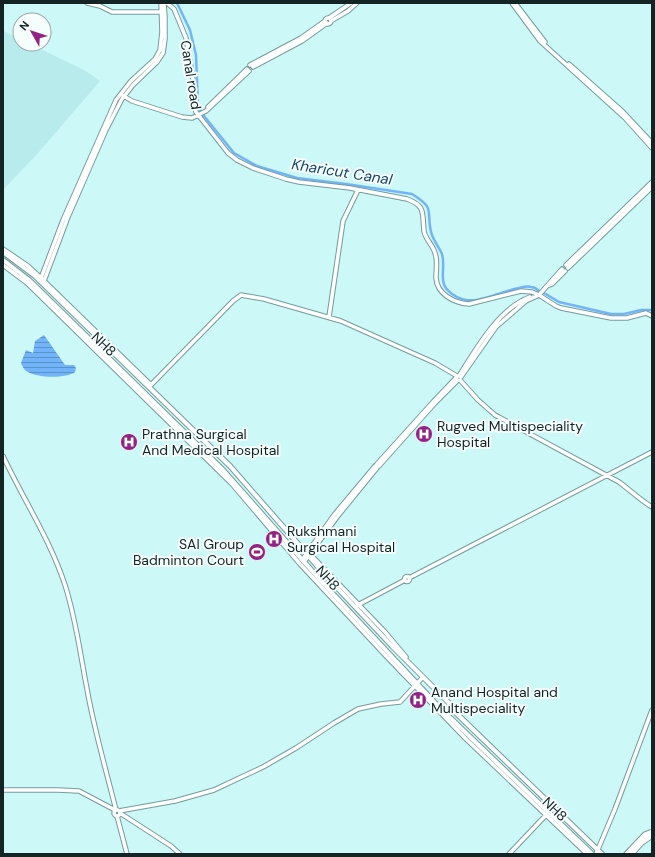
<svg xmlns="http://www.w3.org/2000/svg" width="655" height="857" viewBox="0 0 655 857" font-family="'DM Sans',sans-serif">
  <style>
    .built { fill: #b8ecec }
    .water { fill: url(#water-rules) }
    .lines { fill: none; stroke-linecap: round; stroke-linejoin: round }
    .canal { stroke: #72b4fa; stroke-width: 2.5 }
    .tertiary-casing { stroke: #749c9c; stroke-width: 5.5 }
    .secondary-casing { stroke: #749c9c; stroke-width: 5.5 }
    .primary-casing { stroke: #749c9c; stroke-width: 6 }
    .tertiary { stroke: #fff; stroke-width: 3.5 }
    .secondary { stroke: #fff; stroke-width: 3.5 }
    .primary { stroke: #fff; stroke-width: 4 }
    .labels { text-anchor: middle; stroke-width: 4; stroke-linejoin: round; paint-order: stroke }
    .street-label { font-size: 14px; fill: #142424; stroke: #f5fdfd }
    .poi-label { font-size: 14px; fill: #142424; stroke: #f5fdfd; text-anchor: start }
    .water-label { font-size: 15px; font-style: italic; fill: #154370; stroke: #f5fdfd }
  </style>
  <defs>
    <pattern id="water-rules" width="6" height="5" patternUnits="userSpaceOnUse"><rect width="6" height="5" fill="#72b4fa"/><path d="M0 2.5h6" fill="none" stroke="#5c92ca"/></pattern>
  </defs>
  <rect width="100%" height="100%" fill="#cdf8f8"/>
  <!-- built -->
  <path class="built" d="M 4,31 L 20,39 L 20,44 L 30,44 L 86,71 L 100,81 L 39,152 L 3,190 Z"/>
  <!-- water -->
  <path class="water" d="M 44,335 L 65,365 L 74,365 L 76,368 L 75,372 C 66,379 36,378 26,371 C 24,369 22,366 21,363 L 26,350 L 33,353 L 35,341 Z"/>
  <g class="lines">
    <!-- canal -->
    <path class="canal" d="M 177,3 L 190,30 L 196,55 L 198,107 L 204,116 L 234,153 L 257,166 L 297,178 L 346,184 L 412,194 C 436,209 426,210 431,232 C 433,240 439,247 442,254 C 447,272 434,285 457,297 C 476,307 500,291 519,288 C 523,287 528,286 531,287 C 534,287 537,289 539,291
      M 544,293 L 559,302 L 611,314 L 624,314 L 641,310 L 652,310"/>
    <!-- tertiary casing -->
    <g class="tertiary-casing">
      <path id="tertiary" d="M 87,3 L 100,6 L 112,12 L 164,12
        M 167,3 L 174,9 L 186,38 L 193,80 L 194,104 L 196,112 L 228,153 L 237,160 L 253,168 L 286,179 L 299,182 L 350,188 L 407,199 C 426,206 422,213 424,231 C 425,239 433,245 435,253 C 438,261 436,269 436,278 C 437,294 454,303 469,304 L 521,291 L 532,292 L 539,295 L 556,306 L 561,308 L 611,318 L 627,318 L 646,313 L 652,316
        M 512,3 L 540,41 L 625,118 L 652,148
        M 515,3 L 545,42
        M325 21a3 3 0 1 1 6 0a3 3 0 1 1-6 0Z
        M 329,18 L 351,3
        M 331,21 L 348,11 L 357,3
        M 569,64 L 621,110 L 652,143
        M 250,65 L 301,38 L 325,21
        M 253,67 L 302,41 L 327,23
        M 122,95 L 132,101 L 182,117 L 192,118 L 206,111 L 249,71
        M 208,107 L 247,69
        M 3,249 L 28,266 L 41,278 L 151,385
        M 3,265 L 27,283 L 232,484 L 300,564 L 386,656 L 465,738 L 587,854
        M 566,265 L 652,182
        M 568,268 L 652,187
        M 41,282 L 44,281 L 68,217 L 106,130 L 122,99 L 133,85 L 157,62 L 163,53 L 165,39 L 165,18 L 164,3
        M 41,282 L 41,278 L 63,220 L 116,100 L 131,81 L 155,59 L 160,50 L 162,32 L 161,3
        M 547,286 L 552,284 L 565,271
        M 329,317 L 343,221 L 358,190
        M 459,376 C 476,349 499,308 530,297
        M 461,377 L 496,327 L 526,301 L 539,295 L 562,269
        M 460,380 L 478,400 L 495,415 L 619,482 C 630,490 640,500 652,507
        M 149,387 L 233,301 L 241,295 L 264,299 L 341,321 L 435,363 L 457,376
        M 3,456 C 23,499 50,539 65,585 C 76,619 80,653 87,689 C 94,729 106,770 116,810
        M 377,464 L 433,402 L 456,378
        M 379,466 L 435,403 L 458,380
        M 308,552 L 385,632 L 406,657
        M 302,560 L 334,515 L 375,466
        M 304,562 L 337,517 L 377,468
        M404.5 579a2.5 2.5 0 1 1 5 0a2.5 2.5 0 1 1-5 0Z
        M 409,578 L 652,452
        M 356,606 L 405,580
        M 119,811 L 175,801 L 214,790 L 263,767 L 296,748 L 334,723 L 358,709 L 381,704 L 400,702 L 423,677
        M 117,816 L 127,854
        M 509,854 L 547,814
        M 596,854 L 615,809 L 652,710
        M 626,854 L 645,834 L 650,832
        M 632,854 L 642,843 L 652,836"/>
    </g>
    <!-- secondary casing -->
    <g class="secondary-casing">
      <path id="secondary" d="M 3,790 L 58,790 L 79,791 L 115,810
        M114 813a3 3 0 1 1 6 0a3 3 0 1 1-6 0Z
        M 120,813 L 171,846 L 180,854
        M 628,854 L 646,836 L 652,832"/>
    </g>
    <!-- primary casing -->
    <g class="primary-casing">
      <path id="primary" d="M 3,252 L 35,276 L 230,466 L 327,577 L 392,646 L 448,702 L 457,714 L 602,854
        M 3,260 L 29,280 L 223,470 L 321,581 L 440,708 L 592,854"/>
    </g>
    <!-- tertiary -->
    <use href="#tertiary" class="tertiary"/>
    <!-- secondary -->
    <use href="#secondary" class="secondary"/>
    <!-- primary -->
    <use href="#primary" class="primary"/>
  </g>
  <!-- icons -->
  <defs>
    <g id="hospital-disc" transform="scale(0.9)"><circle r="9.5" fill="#912385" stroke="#f5fdfd"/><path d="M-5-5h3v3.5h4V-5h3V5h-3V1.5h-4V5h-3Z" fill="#fff"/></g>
    <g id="stadium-disc" transform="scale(0.9)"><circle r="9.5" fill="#912385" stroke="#f5fdfd"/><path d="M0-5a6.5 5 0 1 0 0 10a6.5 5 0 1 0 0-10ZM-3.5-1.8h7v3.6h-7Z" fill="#fff"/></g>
  </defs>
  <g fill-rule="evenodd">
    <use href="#hospital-disc" x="424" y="434"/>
    <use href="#hospital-disc" x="129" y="442"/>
    <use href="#hospital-disc" x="274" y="539"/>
    <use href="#stadium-disc" x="257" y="552"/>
    <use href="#hospital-disc" x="418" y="700"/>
  </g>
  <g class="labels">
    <!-- street labels -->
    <g class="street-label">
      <text transform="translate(191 75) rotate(81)" y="5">Canal road</text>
      <text transform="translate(104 344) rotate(44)" y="5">NH8</text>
      <text transform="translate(328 578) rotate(48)" y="5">NH8</text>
      <text transform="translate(555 809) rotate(44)" y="5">NH8</text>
    </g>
    <!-- poi labels -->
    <g class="poi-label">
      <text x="437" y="431">Rugved Multispeciality<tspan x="437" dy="16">Hospital</tspan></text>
      <text x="142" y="439">Prathna Surgical<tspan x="142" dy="16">And Medical Hospital</tspan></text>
      <text x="287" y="536">Rukshmani<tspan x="287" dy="16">Surgical Hospital</tspan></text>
      <text x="244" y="549" text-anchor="end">SAI Group<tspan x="244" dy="16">Badminton Court</tspan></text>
      <text x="431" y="697">Anand Hospital and<tspan x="431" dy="16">Multispeciality</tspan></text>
    </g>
    <!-- water labels -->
    <g class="water-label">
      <text transform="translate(342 172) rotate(9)" y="5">Kharicut Canal</text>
    </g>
  </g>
  <!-- border -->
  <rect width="655" height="857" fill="none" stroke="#142424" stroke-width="8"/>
  <!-- north arrow -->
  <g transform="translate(32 32) rotate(309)"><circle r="19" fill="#f5fdfd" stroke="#9ba6a6"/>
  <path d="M0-3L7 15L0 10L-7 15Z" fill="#912385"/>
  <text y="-6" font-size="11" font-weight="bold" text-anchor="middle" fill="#142424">N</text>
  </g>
</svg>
